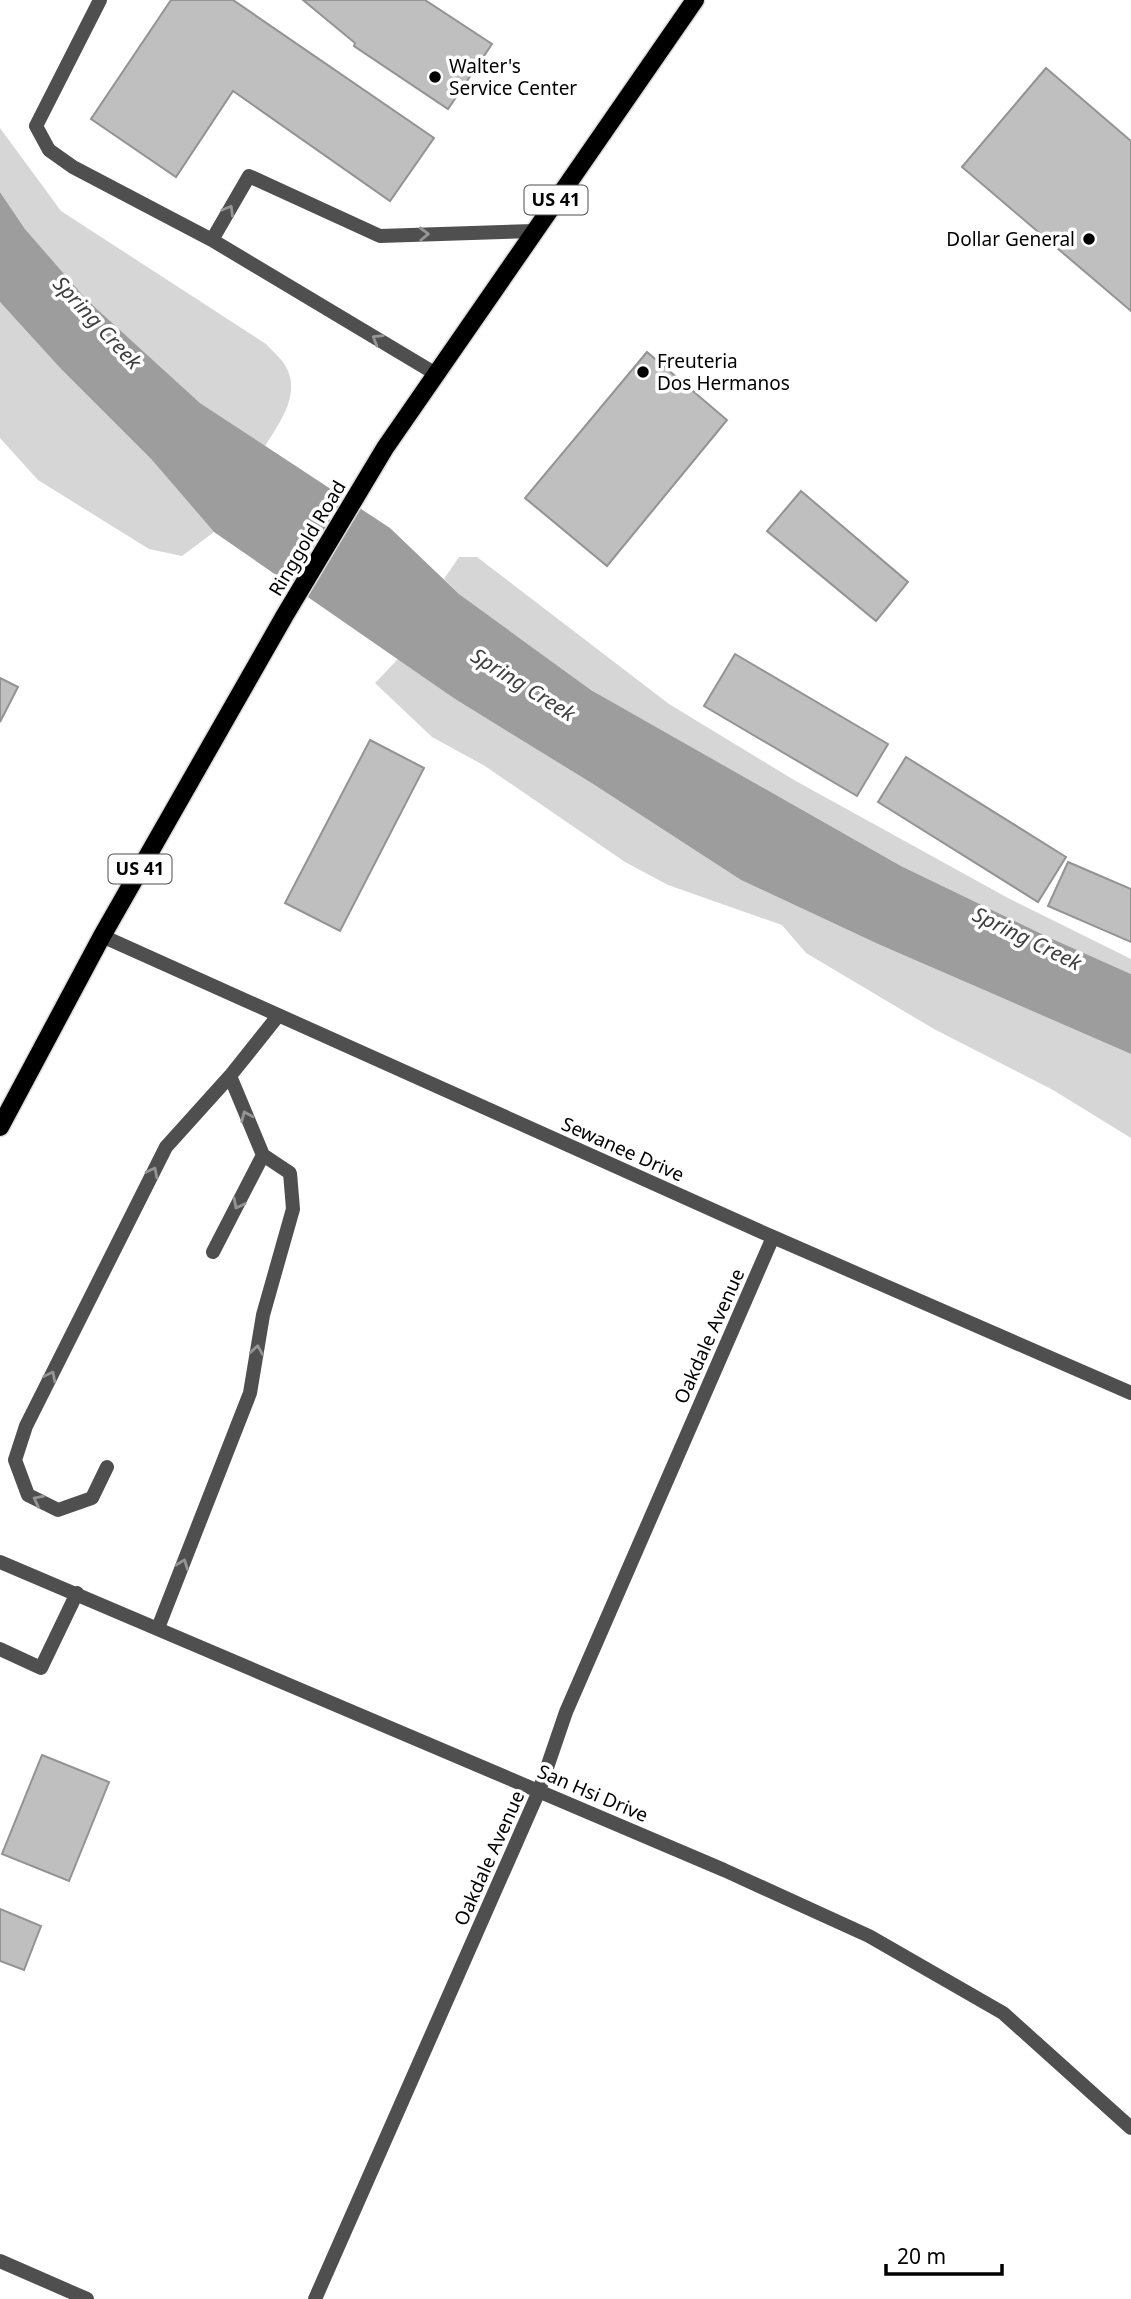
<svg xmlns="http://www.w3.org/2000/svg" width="1131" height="2299" viewBox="0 0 1131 2299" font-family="'Noto Sans',sans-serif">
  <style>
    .green { fill: #d6d6d6 }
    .water { fill: #9d9d9d }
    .building { fill: #bfbfbf; stroke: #939393; stroke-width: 2 }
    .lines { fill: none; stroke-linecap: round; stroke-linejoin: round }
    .primary-casing { stroke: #dbdbdb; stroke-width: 21 }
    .lane { stroke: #4f4f4f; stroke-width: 14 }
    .street { stroke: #4f4f4f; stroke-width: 14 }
    .primary { stroke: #000; stroke-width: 18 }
    .oneway { stroke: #959595 }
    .poi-dot { fill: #000; stroke: #fff; stroke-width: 2.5 }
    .labels { text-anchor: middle; stroke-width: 7; stroke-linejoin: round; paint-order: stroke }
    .shield { fill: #fff; stroke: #4c4c4c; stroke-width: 2 }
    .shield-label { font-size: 18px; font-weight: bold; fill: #000 }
    .poi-label { font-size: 19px; fill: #000; stroke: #fff; text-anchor: start }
    .street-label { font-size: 19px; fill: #000; stroke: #fff }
    .water-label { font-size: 21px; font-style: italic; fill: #3e3e3e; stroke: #fff }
  </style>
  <rect width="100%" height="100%" fill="#fff"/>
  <!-- green -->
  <path class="green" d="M 0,128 L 61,211 L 266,344 C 272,351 280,357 285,365 C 302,393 280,422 265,446 L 200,403 L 86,299 L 25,229 L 0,192 Z
    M 0,302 L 61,369 L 152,460 L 214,532 L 182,556 L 149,549 L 38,480 L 0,438 Z
    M 459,557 L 477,557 L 669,704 L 794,780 L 1008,898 L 1131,959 L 1131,974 L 1048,937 L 901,866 L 591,690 L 459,594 L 444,579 Z
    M 398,659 L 455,699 L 593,784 L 741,880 L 878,944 L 1131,1054 L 1131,1138 L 1053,1090 L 934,1029 L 806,953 L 782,925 L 668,885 L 625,862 L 485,766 L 432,737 L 375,683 Z"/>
  <!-- water -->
  <path class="water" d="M 0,192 L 25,229 L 86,299 L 200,403 L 390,528 L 459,594 L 591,690 L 901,866 L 1048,937 L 1131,974 L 1131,1054 L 878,944 L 741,880 L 593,784 L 455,699 L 214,532 L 152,460 L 61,369 L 0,302 Z"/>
  <!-- building -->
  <path class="building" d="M 171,0 L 233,0 L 434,138 L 390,201 L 233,91 L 176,177 L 91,119 Z
    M 303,0 L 425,0 L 492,44 L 448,109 L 354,46 L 355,43 Z
    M 1046,68 L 1131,141 L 1131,311 L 962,167 Z
    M 647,352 L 727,420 L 607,566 L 525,498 Z
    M 801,491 L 908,582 L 876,621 L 767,531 Z
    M 735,654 L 888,744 L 857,796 L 704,706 Z
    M 0,678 L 18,687 L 0,722 Z
    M 370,740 L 424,768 L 340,931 L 285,903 Z
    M 906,757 L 1066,857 L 1038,902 L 878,802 Z
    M 1068,862 L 1131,889 L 1131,942 L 1048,906 Z
    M 42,1755 L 109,1782 L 69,1881 L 2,1854 Z
    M 0,1909 L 41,1926 L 24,1970 L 0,1961 Z"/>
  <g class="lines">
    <!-- primary casing -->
    <g class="primary-casing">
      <path id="primary" d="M 0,1127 L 102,936 L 285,615 L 385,448 L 695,0"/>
    </g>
    <!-- lane -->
    <path class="lane" d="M 100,0 L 36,126 L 49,150 L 73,167 L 212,240
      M 436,374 L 212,240 L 249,176 L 380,236 L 534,231
      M 213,1252 L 263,1155
      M 107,1467 L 92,1498 L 58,1510 L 28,1495 L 15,1460 L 26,1426 L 166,1147 L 230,1076 L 278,1016
      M 158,1628 L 250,1393 L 263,1315 L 293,1209 L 290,1173 L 263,1155 L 230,1076
      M 0,1649 L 41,1668 L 77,1593"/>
    <!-- street -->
    <path class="street" d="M 102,936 L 773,1237 L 1131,1393
      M 0,1562 L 724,1870 L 869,1936 L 1003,2013 L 1131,2128
      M 0,2261 L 87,2299
      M 315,2299 L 539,1791 L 566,1712 L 773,1237"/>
    <!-- primary -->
    <use href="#primary" class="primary"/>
  </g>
  <!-- one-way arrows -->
  <defs><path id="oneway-chevron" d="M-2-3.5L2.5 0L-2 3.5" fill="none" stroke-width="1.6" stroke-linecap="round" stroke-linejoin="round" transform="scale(1.75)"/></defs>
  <g class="oneway">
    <use href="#oneway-chevron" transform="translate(229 210) rotate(-60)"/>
    <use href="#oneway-chevron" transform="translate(424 234) rotate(-2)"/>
    <use href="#oneway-chevron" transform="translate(377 339) rotate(-149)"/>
    <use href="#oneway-chevron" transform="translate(246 1116) rotate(-113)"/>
    <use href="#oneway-chevron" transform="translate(153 1172) rotate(-63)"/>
    <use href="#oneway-chevron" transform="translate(238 1204) rotate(117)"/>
    <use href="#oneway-chevron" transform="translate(257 1350) rotate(-81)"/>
    <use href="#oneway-chevron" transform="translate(51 1376) rotate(-63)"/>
    <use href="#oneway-chevron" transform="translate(38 1500) rotate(-153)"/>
    <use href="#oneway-chevron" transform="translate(183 1564) rotate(-69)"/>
  </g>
  <!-- markers -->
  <g class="poi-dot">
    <circle cx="435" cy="77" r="7"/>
    <circle cx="1089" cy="239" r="7"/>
    <circle cx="643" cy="372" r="7"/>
  </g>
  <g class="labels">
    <!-- shield labels -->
    <g class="shield">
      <rect x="524.5" y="185.5" width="63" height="29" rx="5"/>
      <rect x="108.5" y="854.5" width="63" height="29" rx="5"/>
    </g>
    <g class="shield-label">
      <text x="556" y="206">US 41</text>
      <text x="140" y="875">US 41</text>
    </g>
    <!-- poi labels -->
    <g class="poi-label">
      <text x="449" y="73">Walter's<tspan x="449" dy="22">Service Center</tspan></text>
      <text x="1075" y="246" text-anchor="end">Dollar General</text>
      <text x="657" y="368">Freuteria<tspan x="657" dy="22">Dos Hermanos</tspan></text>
    </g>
    <!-- street labels -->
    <g class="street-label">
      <text transform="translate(307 538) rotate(-59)" y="7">Ringgold Road</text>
      <text transform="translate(623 1149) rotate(24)" y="7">Sewanee Drive</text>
      <text transform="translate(709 1336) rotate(-66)" y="7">Oakdale Avenue</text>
      <text transform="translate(593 1793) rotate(23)" y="7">San Hsi Drive</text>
      <text transform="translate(489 1858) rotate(-66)" y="7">Oakdale Avenue</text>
    </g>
    <!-- water labels -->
    <g class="water-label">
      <text transform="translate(97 323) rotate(47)" y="7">Spring Creek</text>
      <text transform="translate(523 685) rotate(32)" y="7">Spring Creek</text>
      <text transform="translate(1027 939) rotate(26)" y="7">Spring Creek</text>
    </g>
  </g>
  <!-- scale -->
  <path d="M886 2264v10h116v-10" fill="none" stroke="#000000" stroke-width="3.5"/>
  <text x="897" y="2264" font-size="21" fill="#000000" stroke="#ffffff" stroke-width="5" paint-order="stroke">20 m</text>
</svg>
